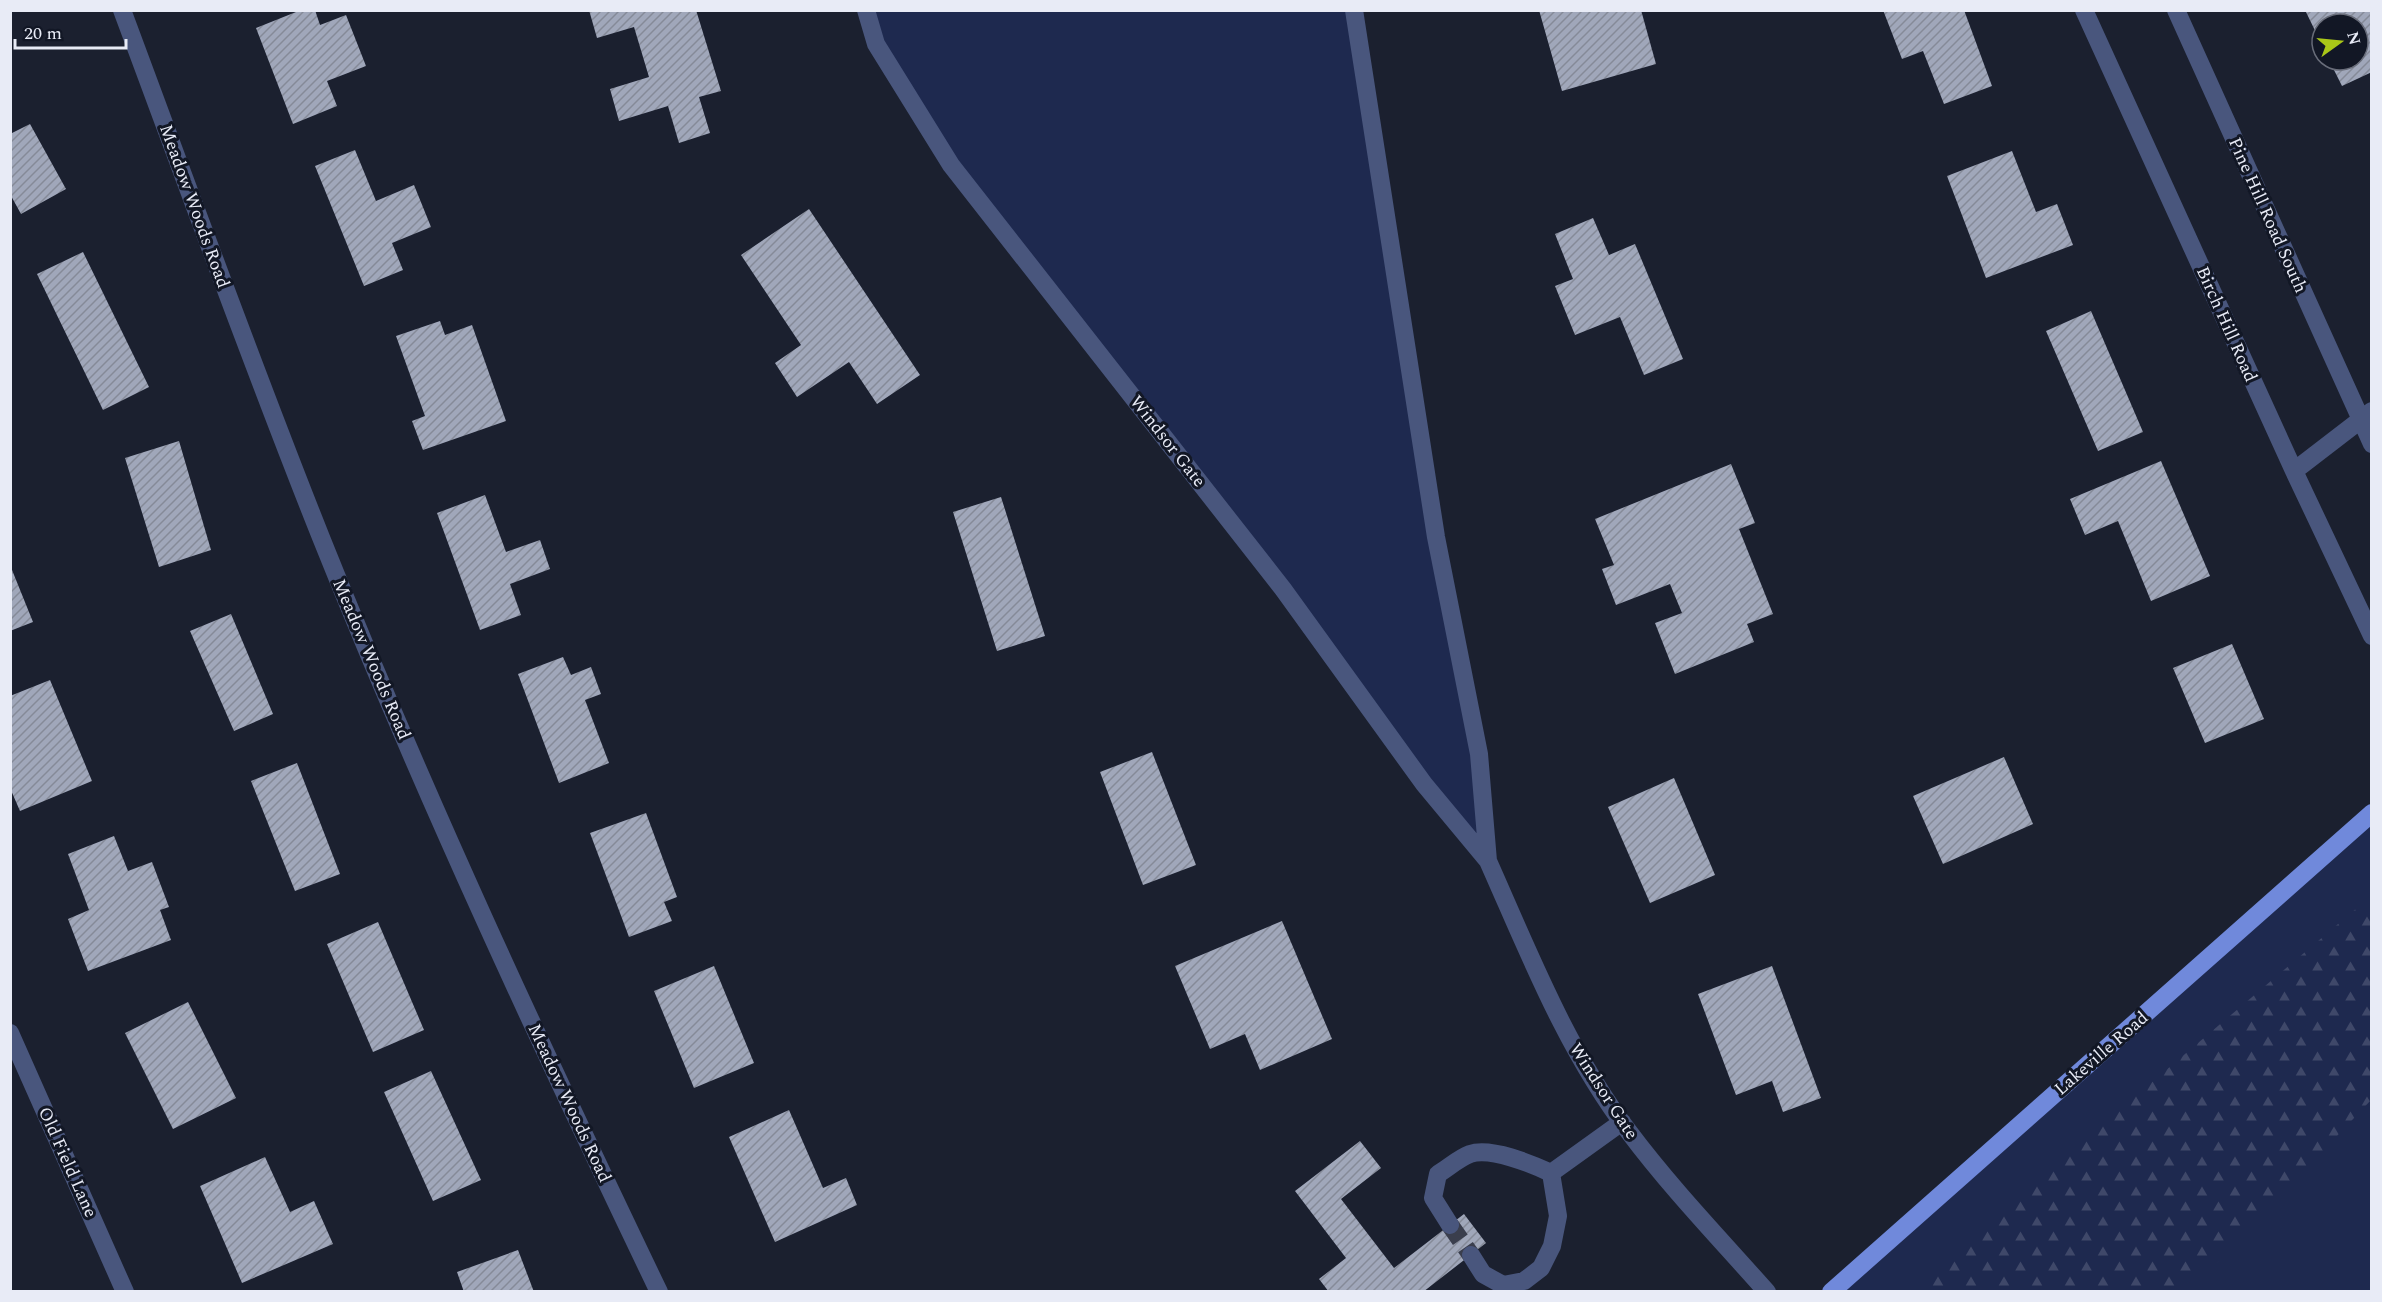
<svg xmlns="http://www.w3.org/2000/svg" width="2382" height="1302" viewBox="0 0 2382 1302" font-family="Spectral,serif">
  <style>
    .grass { fill: #1e294f }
    .forest { fill: url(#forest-firs) }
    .building { fill: url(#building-hatch) }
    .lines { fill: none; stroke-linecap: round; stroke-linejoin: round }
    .minor-tunnel { stroke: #3a3e4d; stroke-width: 18; stroke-dasharray: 18 9; stroke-linecap: butt }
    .minor { stroke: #49567d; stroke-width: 18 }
    .major { stroke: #7089db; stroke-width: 18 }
    .labels { text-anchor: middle; stroke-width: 6; stroke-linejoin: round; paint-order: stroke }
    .street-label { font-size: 18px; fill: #e8ebf6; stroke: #121725 }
  </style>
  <defs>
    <pattern id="forest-firs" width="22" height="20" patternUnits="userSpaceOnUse" patternTransform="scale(1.5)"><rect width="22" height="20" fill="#1e294f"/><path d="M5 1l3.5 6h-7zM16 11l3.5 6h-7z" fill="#3f4869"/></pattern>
    <pattern id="building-hatch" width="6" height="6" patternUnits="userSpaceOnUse" patternTransform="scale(1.5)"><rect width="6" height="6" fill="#a0a7ba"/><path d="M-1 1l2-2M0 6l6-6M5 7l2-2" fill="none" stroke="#858a98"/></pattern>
  </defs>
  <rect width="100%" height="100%" fill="#1b202f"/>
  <!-- grass -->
  <path class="grass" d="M 866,11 L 1354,11 L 1488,861 L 951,165 Z
    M 2371,821 L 2371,1291 L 1838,1292 Z"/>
  <!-- forest -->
  <path class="forest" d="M 2371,896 L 2371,1100 L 2215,1265 L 2178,1291 L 1906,1291 Z"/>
  <!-- building -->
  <path class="building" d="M 301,10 L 315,10 L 320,25 L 346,15 L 366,66 L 327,81 L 337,106 L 293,124 L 256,28 Z
    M 589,10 L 696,10 L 721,91 L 699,97 L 710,133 L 679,143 L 668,106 L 619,121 L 610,89 L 649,77 L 634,27 L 597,38 Z
    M 1539,10 L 1641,10 L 1656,64 L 1562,91 Z
    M 1883,10 L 1964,10 L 1992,86 L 1944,104 L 1923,51 L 1902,59 Z
    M 2305,10 L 2372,10 L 2372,72 L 2342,86 L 2329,60 L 2358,60 L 2358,24 L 2322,24 L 2322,45 Z
    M 30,124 L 66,189 L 21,214 L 10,194 L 10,134 Z
    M 355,150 L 376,201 L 414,185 L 431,227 L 392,243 L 403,270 L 364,286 L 315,166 Z
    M 2012,151 L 2036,212 L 2057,204 L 2073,245 L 1986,278 L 1947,176 Z
    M 809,209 L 920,375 L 877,404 L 849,362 L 797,397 L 775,363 L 801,345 L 741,255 Z
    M 1593,218 L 1609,255 L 1635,244 L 1683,359 L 1644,375 L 1620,317 L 1575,335 L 1555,286 L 1573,279 L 1555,234 Z
    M 83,252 L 149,387 L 103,410 L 37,274 Z
    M 2091,311 L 2143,432 L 2098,451 L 2046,331 Z
    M 440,321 L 445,335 L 472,325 L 506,421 L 423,450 L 412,421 L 425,416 L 396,336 Z
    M 179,441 L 211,550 L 159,567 L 125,458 Z
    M 2161,461 L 2210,576 L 2151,601 L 2118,521 L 2085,535 L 2070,499 Z
    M 1731,464 L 1755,523 L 1739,529 L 1773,614 L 1747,624 L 1754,642 L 1675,674 L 1655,623 L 1682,613 L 1670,584 L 1616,605 L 1602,569 L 1614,565 L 1595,519 Z
    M 485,495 L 506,552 L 540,540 L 550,569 L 510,584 L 521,615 L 480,630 L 437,513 Z
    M 1001,497 L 1045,636 L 997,651 L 953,512 Z
    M 10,565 L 33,622 L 10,631 Z
    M 231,614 L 273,714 L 234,731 L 190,631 Z
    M 2232,644 L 2264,719 L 2205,743 L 2173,668 Z
    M 563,657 L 571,675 L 591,667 L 601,694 L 585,700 L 609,763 L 559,783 L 518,674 Z
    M 50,680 L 92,781 L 20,811 L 10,788 L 10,696 Z
    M 1152,752 L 1196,865 L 1143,885 L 1100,772 Z
    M 2004,757 L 2033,824 L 1943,864 L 1913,796 Z
    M 297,763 L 340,874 L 295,891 L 251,781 Z
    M 1674,778 L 1715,875 L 1650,903 L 1608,807 Z
    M 646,813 L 677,897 L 664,902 L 672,921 L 629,937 L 590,833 Z
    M 114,836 L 128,871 L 152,862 L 169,907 L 160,910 L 171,940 L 88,971 L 68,919 L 89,910 L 68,854 Z
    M 1282,921 L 1332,1039 L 1260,1070 L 1245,1034 L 1210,1049 L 1175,966 Z
    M 378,922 L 424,1030 L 373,1052 L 327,944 Z
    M 714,966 L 754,1063 L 694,1088 L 654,991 Z
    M 1772,966 L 1821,1098 L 1783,1112 L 1772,1081 L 1736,1095 L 1698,994 Z
    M 188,1002 L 236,1098 L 173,1129 L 125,1033 Z
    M 431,1071 L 481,1180 L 433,1201 L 384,1092 Z
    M 789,1110 L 823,1188 L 846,1178 L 857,1205 L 775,1242 L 729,1137 Z
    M 1360,1141 L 1381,1168 L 1341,1199 L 1394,1268 L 1464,1214 L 1486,1243 L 1423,1292 L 1329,1292 L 1319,1279 L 1346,1258 L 1295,1191 Z
    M 265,1157 L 290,1212 L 314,1201 L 333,1244 L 242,1283 L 200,1186 Z
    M 518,1250 L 534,1292 L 464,1292 L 457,1272 Z"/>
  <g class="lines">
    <!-- minor-tunnel -->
    <path class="minor-tunnel" d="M 1450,1225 L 1471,1255"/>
    <!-- minor -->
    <path class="minor" d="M 122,10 C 188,187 252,365 322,540 C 424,795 540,1044 659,1292
      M 866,10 L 876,44 L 951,165 L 1283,589 L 1424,784 L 1488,861 L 1479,754 L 1436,537 L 1354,10
      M 2084,10 L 2294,471 L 2372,636
      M 2176,10 L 2372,444
      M 2294,471 L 2372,411
      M 1488,861 C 1529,953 1567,1051 1629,1132 C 1671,1188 1720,1239 1767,1292
      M 10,1033 L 125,1292
      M 1450,1225 L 1433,1198 L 1438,1174 C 1448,1168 1459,1158 1470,1154 C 1491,1147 1532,1164 1551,1173 L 1622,1122
      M 1471,1255 L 1483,1274 L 1503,1285 L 1524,1281 L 1541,1268 L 1552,1246 L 1558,1216 L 1551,1173"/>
    <!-- major -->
    <path class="major" d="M 1831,1292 L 2372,813"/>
  </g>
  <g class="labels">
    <!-- street labels -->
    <g class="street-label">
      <text transform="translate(195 206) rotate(70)" y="6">Meadow Woods Road</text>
      <text transform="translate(2268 215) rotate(66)" y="6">Pine Hill Road South</text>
      <text transform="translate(2227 324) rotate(66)" y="6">Birch Hill Road</text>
      <text transform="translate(1168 441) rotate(52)" y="6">Windsor Gate</text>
      <text transform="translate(372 659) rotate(67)" y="6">Meadow Woods Road</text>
      <text transform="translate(2101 1053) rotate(-41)" y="6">Lakeville Road</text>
      <text transform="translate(1604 1091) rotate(57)" y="6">Windsor Gate</text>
      <text transform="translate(570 1103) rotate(65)" y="6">Meadow Woods Road</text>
      <text transform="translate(68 1162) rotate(66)" y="6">Old Field Lane</text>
    </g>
  </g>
  <!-- border -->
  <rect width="2382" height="1302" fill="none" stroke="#e8ebf6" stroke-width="24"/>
  <!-- north arrow -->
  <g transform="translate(2340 42) rotate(75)"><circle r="28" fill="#121725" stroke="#686c79" stroke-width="1.5"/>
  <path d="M0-4.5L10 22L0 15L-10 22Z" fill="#aac718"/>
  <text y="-9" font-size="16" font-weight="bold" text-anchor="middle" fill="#e8ebf6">N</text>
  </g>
  <!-- scale -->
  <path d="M15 39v9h111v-9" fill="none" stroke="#e8ebf6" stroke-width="3"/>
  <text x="24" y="39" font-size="18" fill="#e8ebf6" stroke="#121725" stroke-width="4.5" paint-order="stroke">20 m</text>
</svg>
